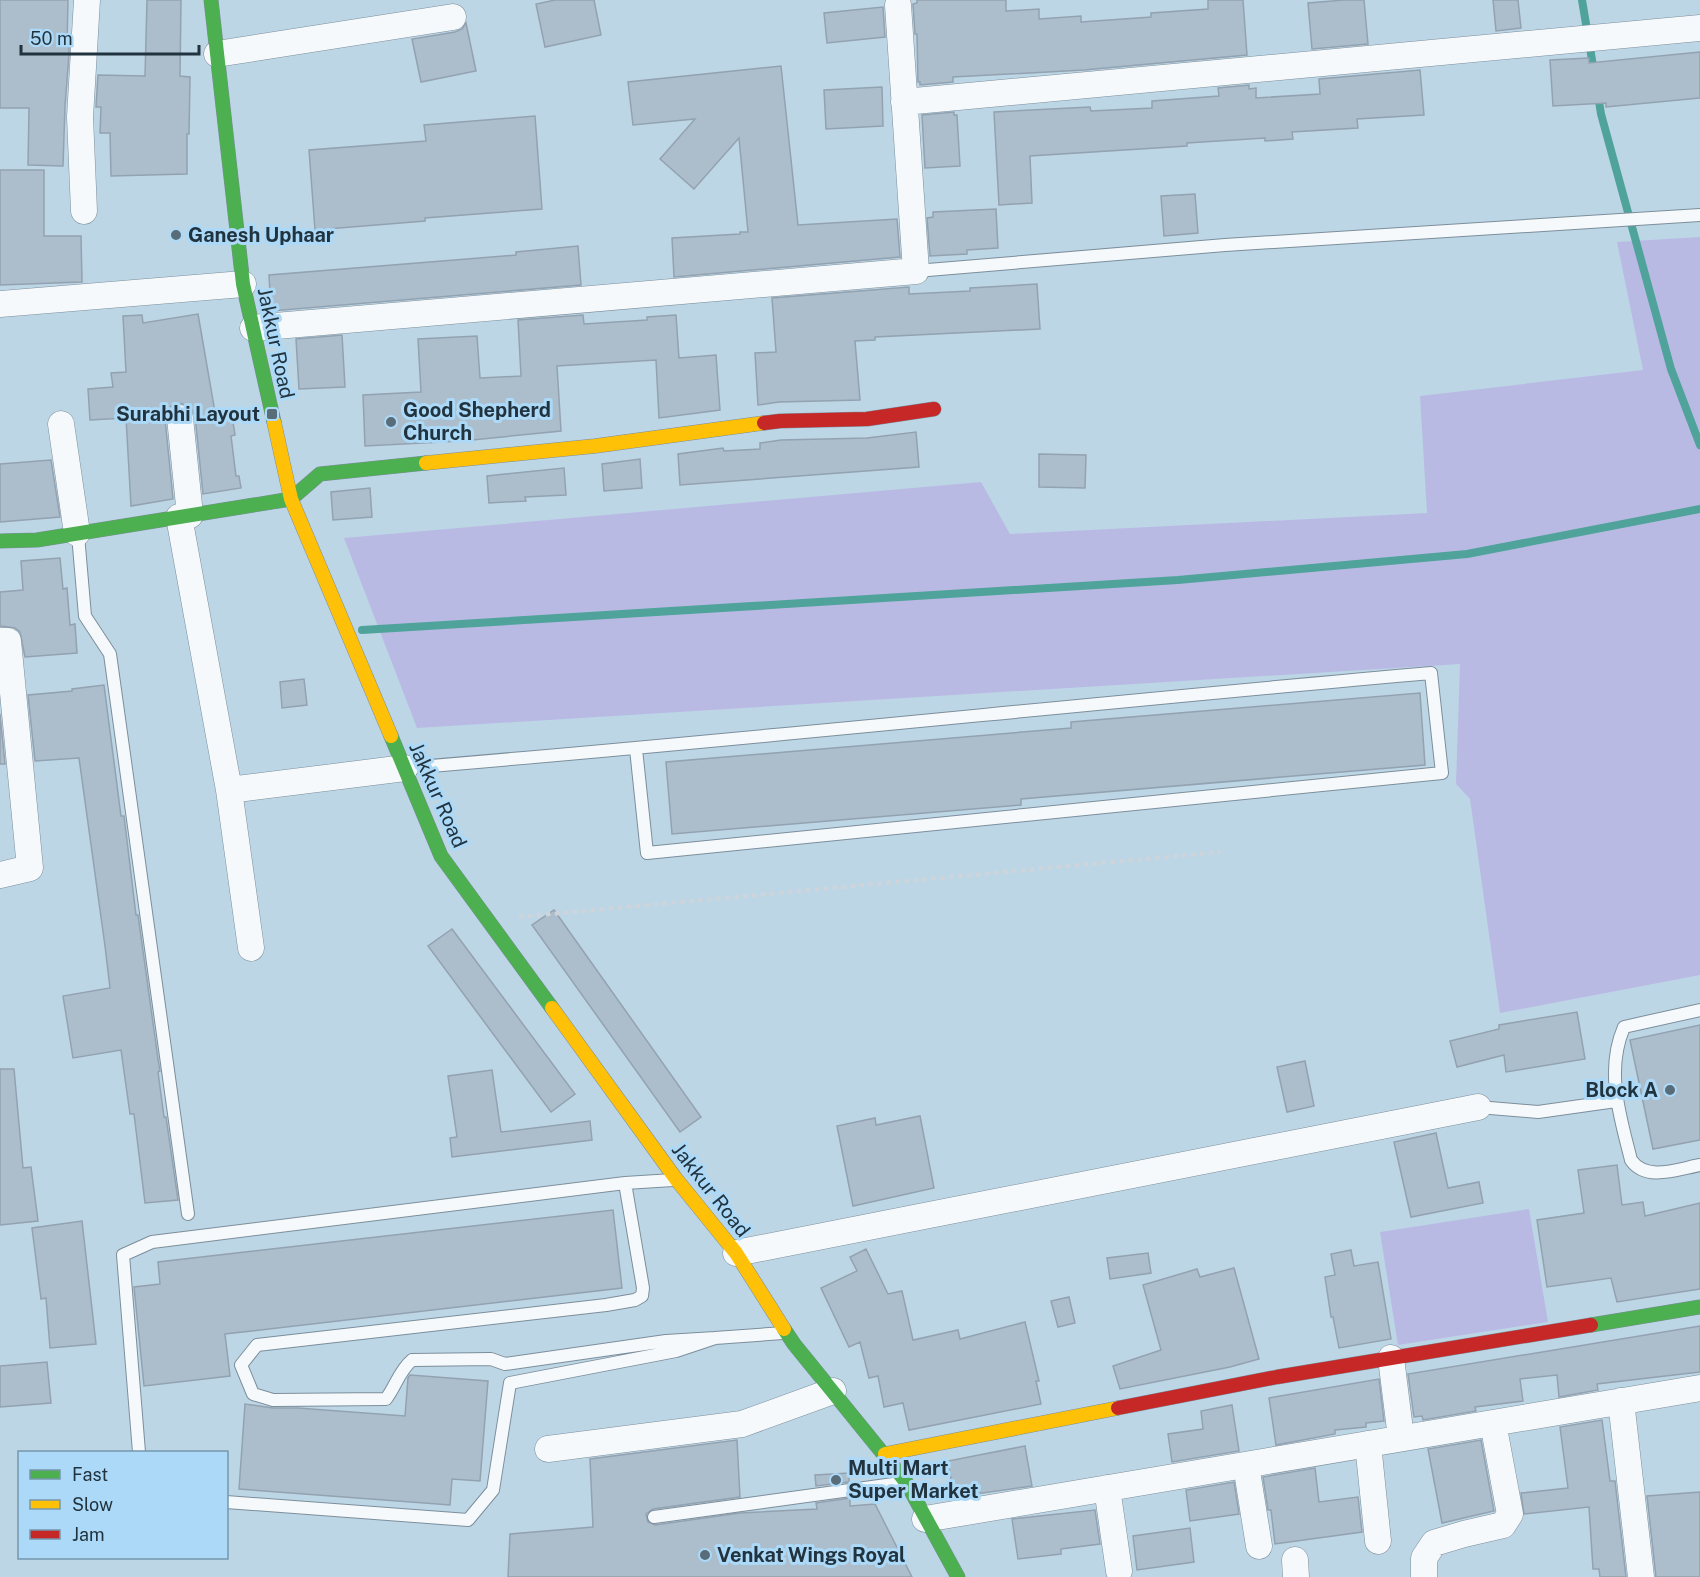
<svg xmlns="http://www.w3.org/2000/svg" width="1700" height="1577" viewBox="0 0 1700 1577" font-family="'Public Sans',sans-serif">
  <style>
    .green { fill: #b9bae4 }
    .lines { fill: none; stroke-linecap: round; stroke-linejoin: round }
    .stream { stroke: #4fa39a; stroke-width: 8 }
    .building { fill: #acbdcb; stroke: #93a2b0; stroke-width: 1.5 }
    .lane-casing { stroke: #7c8e9b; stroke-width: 14 }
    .street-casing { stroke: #7c8e9b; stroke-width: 27 }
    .fast-casing { stroke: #7c8e9b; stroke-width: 15 }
    .slow-casing { stroke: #7c8e9b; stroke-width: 15 }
    .jam-casing { stroke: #7c8e9b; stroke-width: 15 }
    .path { stroke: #cdd5db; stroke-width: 4; stroke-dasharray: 4.5 4.5; stroke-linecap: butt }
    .lane { stroke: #f5f9fb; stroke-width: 12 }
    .street { stroke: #f5f9fb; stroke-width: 26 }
    .fast { stroke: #4caf50; stroke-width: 14 }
    .slow { stroke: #ffc107; stroke-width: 14 }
    .jam { stroke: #c62828; stroke-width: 14 }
    .poi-dot { fill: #586c79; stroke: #acd9f7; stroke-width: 2 }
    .labels { text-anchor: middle; stroke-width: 6; stroke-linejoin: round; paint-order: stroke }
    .poi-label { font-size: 20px; font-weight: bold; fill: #21333e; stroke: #acd9f7; text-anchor: start }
    .street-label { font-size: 20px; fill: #21333e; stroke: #acd9f7 }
  </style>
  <rect width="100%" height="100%" fill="#bdd6e6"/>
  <!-- green -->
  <path class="green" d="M 1700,237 L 1700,975 L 1500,1013 L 1470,799 L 1456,784 L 1460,664 L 417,728 L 344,538 L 981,482 L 1010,534 L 1427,513 L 1420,396 L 1643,370 L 1617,242 Z
    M 1529,1209 L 1548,1322 L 1398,1345 L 1380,1232 Z"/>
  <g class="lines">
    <!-- stream -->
    <path class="stream" d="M 1582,0 L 1594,72
      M 1598,95 L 1601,114 L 1671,369 L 1700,445
      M 362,630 L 1178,580 L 1467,554 L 1700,509"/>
  </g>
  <!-- building -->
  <path class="building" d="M 0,0 L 68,0 L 67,46 L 69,46 L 69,54 L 65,106 L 63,166 L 28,165 L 29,108 L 0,108 Z
    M 147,0 L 181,0 L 180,76 L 190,77 L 189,134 L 187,134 L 187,174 L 111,176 L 110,133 L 100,133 L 101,107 L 96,107 L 98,75 L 145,76 Z
    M 555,0 L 594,0 L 601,35 L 545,47 L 536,4 Z
    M 917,0 L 1006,0 L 1006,11 L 1039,9 L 1039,19 L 1081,16 L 1081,22 L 1151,17 L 1151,13 L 1208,9 L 1208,0 L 1243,0 L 1247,55 L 1084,70 L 953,77 L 953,82 L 920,85 L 920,82 L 918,82 L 917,34 L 915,34 L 913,4 L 917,3 Z
    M 1344,0 L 1364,0 L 1368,44 L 1312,49 L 1308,3 Z
    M 1493,0 L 1518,0 L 1521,28 L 1496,31 Z
    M 883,7 L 885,37 L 827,43 L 824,13 Z
    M 466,23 L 476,71 L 421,82 L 412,39 L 455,32 L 462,29 Z
    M 1700,52 L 1700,98 L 1606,107 L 1606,103 L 1553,106 L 1550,60 L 1589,58 L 1589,63 Z
    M 781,66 L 798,225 L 897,219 L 900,257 L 674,277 L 672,238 L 740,234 L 740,232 L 748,232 L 739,138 L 694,189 L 660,159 L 695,119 L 633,125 L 628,82 Z
    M 1420,70 L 1424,115 L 1357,119 L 1358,128 L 1292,132 L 1293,139 L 1265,141 L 1265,138 L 1187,143 L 1187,146 L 1030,156 L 1032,203 L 999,205 L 994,112 L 1090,107 L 1091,111 L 1152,108 L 1152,101 L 1219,96 L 1218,88 L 1249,85 L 1249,89 L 1256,88 L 1256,98 L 1320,94 L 1319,79 Z
    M 882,87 L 883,126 L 826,129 L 824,90 Z
    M 954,112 L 954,115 L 957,115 L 960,166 L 925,168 L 922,115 Z
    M 535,116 L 542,209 L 425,218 L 425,221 L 315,230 L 309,150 L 426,141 L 424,125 Z
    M 0,170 L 44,170 L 44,236 L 81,236 L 82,282 L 0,285 Z
    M 1195,194 L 1198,233 L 1164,236 L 1161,196 Z
    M 996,209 L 998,248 L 967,250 L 967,254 L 930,256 L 927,218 L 933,217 L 933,212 Z
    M 578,246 L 581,285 L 271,311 L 269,275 L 516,255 L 516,252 Z
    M 1037,284 L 1040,329 L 875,337 L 875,340 L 855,341 L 860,400 L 779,402 L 758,405 L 755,353 L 776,352 L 772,298 L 909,287 L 909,294 L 970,291 L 970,288 Z
    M 198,314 L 216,418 L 232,416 L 235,435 L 231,436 L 236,476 L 239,476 L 241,488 L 203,494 L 195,416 L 192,410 L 187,405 L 178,403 L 171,406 L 166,412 L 165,419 L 173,499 L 131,506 L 126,418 L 90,420 L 88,389 L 113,387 L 111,373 L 126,372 L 123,316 L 142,315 L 143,323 Z
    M 583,315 L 584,324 L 647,320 L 647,317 L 676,315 L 679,358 L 716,355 L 720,410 L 659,418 L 656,360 L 557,366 L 561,431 L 462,441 L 365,446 L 363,395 L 421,392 L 418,339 L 477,336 L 480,378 L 521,376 L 518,320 Z
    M 342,335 L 345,387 L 299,389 L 296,339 Z
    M 916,432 L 919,467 L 680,485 L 678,454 L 723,448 L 724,451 L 760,449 L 760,443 L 781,440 L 867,438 Z
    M 1039,454 L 1086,455 L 1085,488 L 1039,487 Z
    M 640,459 L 642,488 L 604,491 L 602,464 Z
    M 51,460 L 60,517 L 0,522 L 0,464 Z
    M 564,468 L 566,495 L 525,497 L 526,501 L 489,503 L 487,476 Z
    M 370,488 L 372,517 L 333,520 L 331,492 Z
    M 60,558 L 63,589 L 67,588 L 70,625 L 75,624 L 77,653 L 25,657 L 20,632 L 15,628 L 0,626 L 0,592 L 23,590 L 21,561 Z
    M 304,679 L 307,705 L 282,708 L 280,682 Z
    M 104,685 L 121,816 L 124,816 L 136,915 L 138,915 L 158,1059 L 160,1071 L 158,1072 L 164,1117 L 166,1117 L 178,1200 L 145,1203 L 134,1114 L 130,1114 L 121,1050 L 73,1058 L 63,996 L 110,988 L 105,946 L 79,758 L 35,761 L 28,695 L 72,691 L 72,689 Z
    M 1420,693 L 1425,765 L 1021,799 L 1021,805 L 672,834 L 666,762 L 1071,728 L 1071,722 Z
    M 0,714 L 5,764 L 0,764 Z
    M 554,910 L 701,1117 L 680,1132 L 532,925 Z
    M 452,929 L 575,1094 L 551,1112 L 428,946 Z
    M 1577,1012 L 1585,1059 L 1506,1072 L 1504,1055 L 1457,1067 L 1450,1041 L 1499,1029 L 1499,1025 Z
    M 1700,1025 L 1700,1140 L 1653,1149 L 1630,1040 Z
    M 1305,1061 L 1314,1106 L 1287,1112 L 1277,1067 Z
    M 0,1069 L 14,1069 L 23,1168 L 31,1167 L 38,1221 L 0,1225 Z
    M 492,1070 L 501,1132 L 590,1121 L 592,1140 L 452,1157 L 450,1138 L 457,1137 L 448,1076 Z
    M 920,1116 L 934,1188 L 853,1206 L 837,1126 L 875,1118 L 876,1125 Z
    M 1436,1133 L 1448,1188 L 1479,1182 L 1483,1203 L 1411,1217 L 1394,1142 Z
    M 1617,1165 L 1622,1205 L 1643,1202 L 1645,1216 L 1700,1203 L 1700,1289 L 1617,1302 L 1611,1278 L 1547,1287 L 1537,1220 L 1584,1213 L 1578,1170 Z
    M 613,1210 L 622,1288 L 225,1334 L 230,1376 L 144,1386 L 134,1287 L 160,1284 L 158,1262 Z
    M 82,1221 L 96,1344 L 50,1348 L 46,1298 L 41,1299 L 32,1228 Z
    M 866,1249 L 888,1294 L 902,1291 L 913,1340 L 958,1330 L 960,1339 L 1025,1322 L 1039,1381 L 1036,1381 L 1041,1404 L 909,1430 L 903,1403 L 884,1407 L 878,1376 L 869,1378 L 860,1342 L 849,1347 L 821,1288 L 857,1271 L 850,1257 Z
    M 1351,1250 L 1354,1266 L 1378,1262 L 1391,1339 L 1339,1348 L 1333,1317 L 1331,1317 L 1325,1277 L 1335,1275 L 1331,1254 Z
    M 1148,1253 L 1151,1273 L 1110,1279 L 1107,1258 Z
    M 1234,1268 L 1259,1359 L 1230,1367 L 1120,1389 L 1113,1366 L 1161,1350 L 1143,1285 L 1197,1269 L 1200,1277 Z
    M 1069,1297 L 1075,1323 L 1058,1327 L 1051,1301 Z
    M 1700,1326 L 1700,1372 L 1597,1384 L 1598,1390 L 1559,1397 L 1557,1375 L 1520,1379 L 1523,1401 L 1475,1407 L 1476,1411 L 1423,1420 L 1422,1416 L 1414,1417 L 1408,1374 Z
    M 47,1362 L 51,1403 L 0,1407 L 0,1366 Z
    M 410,1375 L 488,1381 L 480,1481 L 452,1479 L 450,1505 L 239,1489 L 245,1404 L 273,1408 L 298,1408 L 405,1416 L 408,1378 Z
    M 1379,1379 L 1384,1421 L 1366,1423 L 1366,1427 L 1335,1430 L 1335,1434 L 1276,1445 L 1269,1398 Z
    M 1232,1405 L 1239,1451 L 1172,1462 L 1168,1434 L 1203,1429 L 1201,1411 Z
    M 1602,1420 L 1610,1481 L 1615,1481 L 1626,1577 L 1600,1577 L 1599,1569 L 1593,1569 L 1589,1507 L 1524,1514 L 1521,1493 L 1568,1488 L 1560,1427 Z
    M 737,1440 L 740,1497 L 653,1509 L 646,1514 L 648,1522 L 655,1525 L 740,1513 L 817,1509 L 816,1503 L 850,1498 L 850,1506 L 875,1504 L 912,1577 L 508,1577 L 510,1534 L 593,1527 L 590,1459 Z
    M 1481,1440 L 1494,1511 L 1442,1523 L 1428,1449 Z
    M 1025,1446 L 1032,1486 L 954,1497 L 948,1461 Z
    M 1315,1468 L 1319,1502 L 1358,1497 L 1362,1532 L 1275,1544 L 1271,1510 L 1268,1510 L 1263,1477 Z
    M 849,1473 L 849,1482 L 816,1486 L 815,1475 Z
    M 1234,1482 L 1239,1514 L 1190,1521 L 1186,1490 Z
    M 1700,1492 L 1700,1577 L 1656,1577 L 1647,1496 Z
    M 1095,1510 L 1100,1544 L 1061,1549 L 1061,1554 L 1018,1559 L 1012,1519 Z
    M 1190,1528 L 1194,1562 L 1137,1570 L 1133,1536 Z"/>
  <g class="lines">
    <!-- lane casing -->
    <g class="lane-casing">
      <path id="lane" d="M 916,271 L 1225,245 L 1700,215
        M 78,535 L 85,616 L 110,654 L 188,1214
        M 406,768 C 748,740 1089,703 1431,673 L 1442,773 L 647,853 L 636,749
        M 1700,1010 L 1624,1027 C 1605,1071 1620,1116 1631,1160 C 1646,1182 1678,1169 1700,1165
        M 1478,1107 L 1538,1112 L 1616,1101
        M 625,1183 L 643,1288 L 642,1296 L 635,1300 L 606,1305 L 257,1345 L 241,1365 L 253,1394 L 273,1400 L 386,1399 C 396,1386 399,1371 412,1360 L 491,1359 L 505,1364 L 666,1341 L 715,1338
        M 139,1452 L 123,1255 L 152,1242 L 625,1183 L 673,1180
        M 226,1502 L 468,1520 L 493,1490 L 510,1383 L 676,1351 L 715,1338 L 783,1333
        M 654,1517 L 901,1483"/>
    </g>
    <!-- street casing -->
    <g class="street-casing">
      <path id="street" d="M 217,54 L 453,17
        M 904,102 L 1700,28
        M 84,211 L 80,117 L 87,0
        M 0,304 L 243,284
        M 253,328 L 916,271 L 898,5
        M 180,418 L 190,515
        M 61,424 L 77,533
        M 179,517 L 229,790 L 251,948
        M 0,641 L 8,641 L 30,868 L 0,875
        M 229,790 L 405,768
        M 736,1253 L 1478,1107
        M 1391,1358 L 1401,1438
        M 1621,1401 L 1641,1577
        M 1368,1444 L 1378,1541
        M 548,1449 L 742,1424 L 833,1391
        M 1246,1465 L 1259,1546
        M 1107,1488 L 1119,1571
        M 925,1519 L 1700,1388
        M 1295,1560 L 1296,1577
        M 1424,1577 L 1424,1558 L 1434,1543 L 1464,1534 L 1503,1525 L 1510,1514 L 1493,1423"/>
    </g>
    <!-- fast casing -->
    <g class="fast-casing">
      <path id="fast" d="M 211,0 L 243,284 L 274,422
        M 0,541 L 37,540 L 291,499 L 320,474 L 426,463
        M 391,736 L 441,856 L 552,1008
        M 1591,1325 L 1700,1307
        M 784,1329 L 794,1344 L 906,1482 L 958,1577"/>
    </g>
    <!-- slow casing -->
    <g class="slow-casing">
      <path id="slow" d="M 274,422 L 291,499 L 391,736
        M 426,463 L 595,446 L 764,423
        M 552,1008 L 676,1179 L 736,1253 L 784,1329
        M 885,1454 L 1118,1408"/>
    </g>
    <!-- jam casing -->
    <g class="jam-casing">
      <path id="jam" d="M 764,423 L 780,421 L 867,419 L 934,409
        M 1118,1408 L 1277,1377 L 1591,1325"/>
    </g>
    <!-- path -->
    <path class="path" d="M 519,917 L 1220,852"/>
    <!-- lane -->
    <use href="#lane" class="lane"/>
    <!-- street -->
    <use href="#street" class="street"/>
    <!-- fast -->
    <use href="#fast" class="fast"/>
    <!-- slow -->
    <use href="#slow" class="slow"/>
    <!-- jam -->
    <use href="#jam" class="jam"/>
  </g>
  <!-- markers -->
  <g class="poi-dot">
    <circle cx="176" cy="235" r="6"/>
    <rect x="266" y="408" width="12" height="12" rx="3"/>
    <circle cx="391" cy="422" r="6"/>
    <circle cx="1670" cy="1090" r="6"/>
    <circle cx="836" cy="1480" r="6"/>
    <circle cx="705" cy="1555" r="6"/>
  </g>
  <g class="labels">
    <!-- poi labels -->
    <g class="poi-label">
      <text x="188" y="242">Ganesh Uphaar</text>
      <text x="403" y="417">Good Shepherd<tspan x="403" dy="23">Church</tspan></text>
      <text x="260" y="421" text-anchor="end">Surabhi Layout</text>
      <text x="1658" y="1097" text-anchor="end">Block A</text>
      <text x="848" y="1475">Multi Mart<tspan x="848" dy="23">Super Market</tspan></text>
      <text x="717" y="1562">Venkat Wings Royal</text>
    </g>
    <!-- street labels -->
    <g class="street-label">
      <text transform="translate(276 343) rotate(78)" y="7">Jakkur Road</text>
      <text transform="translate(438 795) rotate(66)" y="7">Jakkur Road</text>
      <text transform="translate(711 1190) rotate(52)" y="7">Jakkur Road</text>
    </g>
  </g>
  <!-- legend -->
  <rect x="18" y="1451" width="210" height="108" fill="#acd9f7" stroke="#7497ad" stroke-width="1.5"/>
  <rect x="30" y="1470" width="30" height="9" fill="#4caf50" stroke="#7497ad" stroke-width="1.5"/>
  <text x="72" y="1481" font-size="18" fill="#21333e">Fast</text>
  <rect x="30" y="1500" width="30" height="9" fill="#ffc107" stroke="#7497ad" stroke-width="1.5"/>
  <text x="72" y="1511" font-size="18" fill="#21333e">Slow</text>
  <rect x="30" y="1530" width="30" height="9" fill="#c62828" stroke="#7497ad" stroke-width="1.5"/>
  <text x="72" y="1541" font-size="18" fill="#21333e">Jam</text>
  <!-- scale -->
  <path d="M21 45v9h178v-9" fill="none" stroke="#21333e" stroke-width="3"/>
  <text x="30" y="45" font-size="18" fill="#21333e" stroke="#acd9f7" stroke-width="4.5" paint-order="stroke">50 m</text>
</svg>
